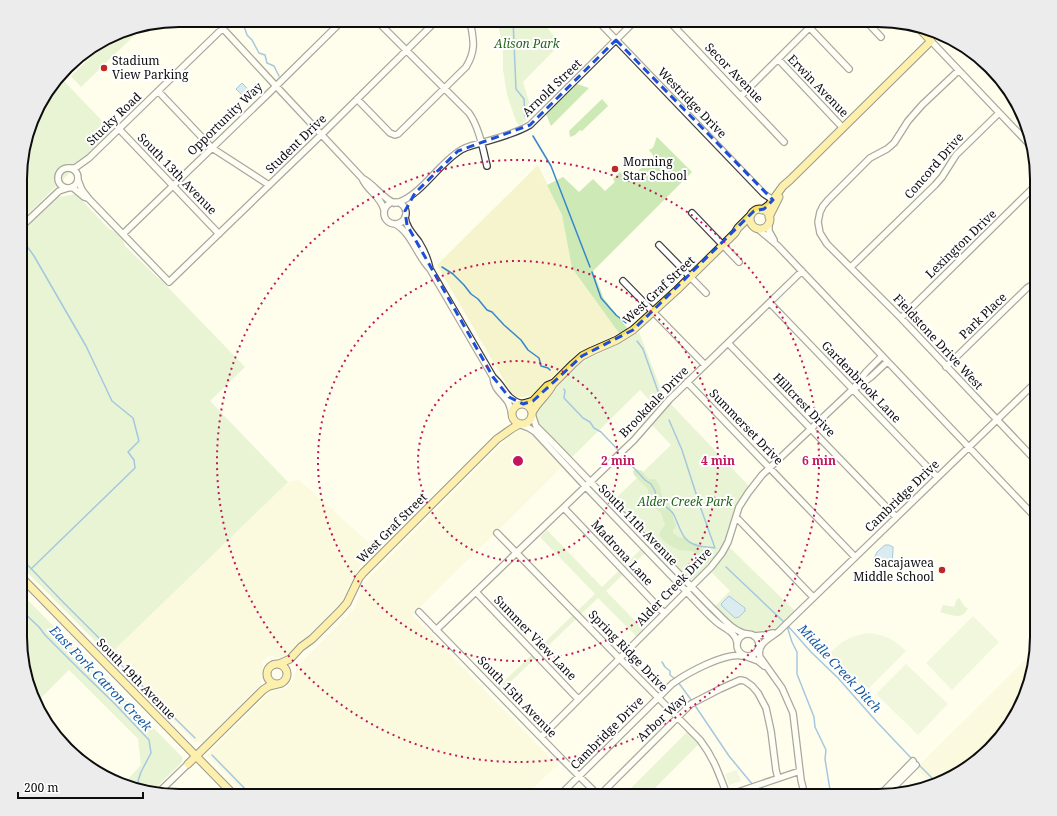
<svg xmlns="http://www.w3.org/2000/svg" width="1057" height="816" viewBox="0 0 1057 816" font-family="'Noto Serif',serif">
  <style>
    .farmland { fill: #f5f4cc }
    .green { fill: #cde9b6 }
    .forest { fill: #afda95 }
    .pitch { fill: #dff0c8 }
    .water { fill: #b0d7f7; stroke: #3787ce }
    .lines { fill: none; stroke-linecap: round; stroke-linejoin: round }
    .stream { stroke: #3787ce; stroke-width: 1.5 }
    .minor-casing { stroke: #404040; stroke-width: 8 }
    .major-casing { stroke: #1e1e1e; stroke-width: 9 }
    .minor { stroke: #fff; stroke-width: 5.5 }
    .major { stroke: #fae061; stroke-width: 7 }
    .marked { fill: none; stroke: #1d4ed8; stroke-width: 3; stroke-dasharray: 8 5; stroke-linejoin: round }
    .ring { fill: none; stroke: #c2185b; stroke-width: 2; stroke-dasharray: 2 4 }
    .poi-dot { fill: #be2723; stroke: #fff; stroke-width: 1.5 }
    .labels { text-anchor: middle; stroke-width: 4; stroke-linejoin: round; paint-order: stroke }
    .park-label { font-size: 12px; font-style: italic; fill: #26651c; stroke: #fff }
    .poi-label { font-size: 12px; fill: #0d0d0d; stroke: #fff; text-anchor: start }
    .street-label { font-size: 12px; fill: #0d0d0d; stroke: #fff }
    .water-label { font-size: 13px; font-style: italic; fill: #15599f; stroke: #fff }
    .rim { fill: none; stroke: #0d0d0d; stroke-width: 2 }
    .centre { fill: #c2185b; stroke: #fff; stroke-width: 2 }
    .ring-label { font-size: 12px; text-anchor: middle; font-weight: bold; fill: #c2185b; stroke: #fff; stroke-width: 4; stroke-linejoin: round; paint-order: stroke }
  </style>
  <rect width="100%" height="100%" fill="#fffdec"/>
  <!-- farmland -->
  <path class="farmland" d="M 538,165 L 562,215 L 572,268 L 619,333 L 579,352 L 531,396 L 523,397 L 518,397 L 512,394 L 437,265 Z
    M 521,429 L 532,434 L 563,466 L 412,615 L 557,765 L 525,796 L 248,796 L 207,755 L 271,691 L 284,689 L 292,682 L 296,671 L 300,664 L 354,609 L 364,586 L 372,575 L 514,432 Z
    M 299,480 L 375,548 L 362,563 L 342,601 L 295,649 L 282,659 L 269,655 L 262,663 L 266,672 L 260,685 L 203,742 L 194,742 L 109,655 L 288,482 Z
    M 1036,649 L 1025,698 L 997,742 L 939,784 L 933,785 L 916,768 Z"/>
  <!-- green -->
  <path class="green" d="M 497,20 L 542,20 L 552,34 L 561,43 L 523,82 L 533,115 L 519,126 L 516,121 L 507,95 L 503,69 L 503,48 Z
    M 144,26 L 81,87 L 71,76 L 107,41 L 128,29 Z
    M 60,77 L 112,131 L 21,221 L 21,158 L 41,100 Z
    M 577,84 L 589,88 L 551,126 L 546,114 Z
    M 602,99 L 608,106 L 582,131 L 580,130 L 575,135 L 570,137 L 569,131 Z
    M 657,137 L 692,172 L 593,271 L 604,299 L 628,329 L 619,333 L 572,268 L 562,215 L 547,185 L 563,177 L 579,192 L 593,179 L 605,191 L 615,182 L 613,179 L 620,172 L 629,180 L 653,157 L 653,155 L 649,150 C 656,148 654,141 657,137 Z
    M 76,194 L 109,229 C 116,231 124,239 125,246 L 157,277 L 160,279 L 245,367 L 210,401 L 288,482 L 109,655 L 21,566 L 21,233 L 59,197 Z
    M 639,332 L 664,397 L 749,486 C 736,502 731,523 725,543 L 795,611 C 781,624 769,638 749,632 C 744,631 739,630 734,627 C 727,621 721,613 715,606 L 730,591 L 706,567 L 694,580 L 690,579 L 613,501 L 671,445 L 652,425 L 661,412 L 640,390 L 571,458 C 563,450 540,430 536,420 C 534,414 537,407 540,402 L 579,365 L 587,359 L 623,342 Z
    M 547,530 L 602,587 L 641,549 L 645,553 L 606,591 L 644,630 L 637,637 L 598,598 L 500,692 L 497,688 L 595,594 L 540,537 Z
    M 20,592 L 183,758 L 182,762 L 152,792 L 127,785 L 129,778 L 141,765 L 138,739 L 69,670 L 35,704 L 20,647 L 20,636 L 28,628 L 20,620 Z
    M 959,598 L 965,607 L 968,608 C 962,621 951,615 940,612 L 943,605 L 954,607 L 957,599 Z
    M 688,731 L 700,743 L 647,796 L 623,796 Z"/>
  <!-- forest -->
  <path class="forest" d="M 636,469 L 642,471 L 648,479 L 654,479 L 656,480 L 660,487 L 662,497 C 673,503 672,516 676,526 L 673,530 L 673,533 L 679,537 L 686,538 L 691,542 L 699,544 L 709,559 L 708,562 L 706,563 L 700,559 L 696,553 L 691,551 L 679,550 L 671,546 L 664,541 L 659,535 L 661,530 L 665,525 L 661,513 L 654,507 L 650,500 L 648,495 L 648,489 L 634,475 L 633,471 Z"/>
  <!-- pitch -->
  <path class="pitch" d="M 973,616 L 999,642 L 952,690 L 926,663 Z
    M 867,633 C 886,635 892,638 906,651 L 869,688 L 861,687 L 830,653 C 843,640 849,637 867,633 Z
    M 906,664 L 948,704 L 918,735 L 876,694 Z
    M 737,770 L 741,781 L 729,785 L 725,774 Z"/>
  <!-- water -->
  <path class="water" d="M 242,83 L 249,90 L 243,96 L 236,89 Z
    M 885,545 L 889,545 L 893,547 L 893,551 L 892,564 C 885,568 876,568 873,561 L 877,552 Z
    M 729,596 L 745,608 L 745,611 L 739,617 L 735,618 L 722,606 L 721,604 Z"/>
  <g class="lines">
    <!-- stream -->
    <path class="stream" d="M 242,20 L 247,35 L 252,40 L 259,53 L 265,55 L 267,63 L 274,66 L 279,76
      M 513,20 L 516,89 L 524,99 L 525,116
      M 533,136 L 551,166 L 590,267
      M 21,238 L 34,256 L 86,346 L 112,401 L 133,418 L 139,441 L 128,452 L 134,460 L 135,468 L 31,569
      M 442,267 L 453,274 L 464,285 L 471,294 L 478,299 L 487,310 L 492,312 L 504,325 L 521,340 L 528,350 L 539,358 L 541,366 L 548,368 L 550,370
      M 592,272 L 601,298 L 616,315 L 626,323
      M 637,341 L 643,349 L 660,397
      M 564,389 L 565,391 L 564,398 L 583,418 L 590,422 L 594,428 L 601,432 L 619,451
      M 622,455 L 645,480 L 651,484 L 655,491 L 657,501 C 663,505 671,509 674,515 C 679,525 682,540 693,544 C 699,547 708,547 715,548 L 700,506 L 682,450 L 669,420
      M 21,558 L 60,599 L 98,637 L 122,666 L 195,738
      M 726,567 L 785,623
      M 20,609 L 39,627 L 45,635 L 83,673 L 115,704 L 149,740 L 151,753 L 141,772 L 138,781 L 140,789
      M 787,626 L 792,642 L 797,652 L 797,674 L 814,717 L 815,727 L 826,750 L 825,759 L 831,796
      M 788,626 L 811,652 L 838,678 L 876,721 L 912,759
      M 662,662 L 665,667 L 670,671 L 670,675 L 675,679
      M 678,682 L 692,701
      M 694,704 L 729,756 L 753,785
      M 212,755 L 252,796
      M 918,764 L 938,784
      M 755,788 L 762,796"/>
    <!-- minor casing -->
    <g class="minor-casing">
      <path id="minor" d="M 215,20 L 276,86 L 362,178 C 374,184 381,197 394,203
        M 376,20 L 469,113 C 479,127 483,149 487,166
        M 597,20 L 764,194 L 773,200
        M 668,20 L 784,142
        M 865,20 L 881,37
        M 810,28 L 849,69
        M 931,41 L 1029,144
        M 778,59 L 843,128
        M 958,71 L 922,105 L 908,121 L 894,143 L 887,149 L 870,158 L 828,200 L 823,206 L 820,212 L 818,222 L 820,233 L 827,244 L 901,318 L 1037,462
        M 158,91 L 212,148 L 269,185
        M 741,96 L 817,20
        M 357,99 L 390,133 L 395,135 L 398,134 L 466,67 C 477,49 473,39 470,20
        M 119,129 L 219,234
        M 69,168 L 75,168 L 89,158 L 223,28
        M58 178a10 10 0 1 1 20 0a10 10 0 1 1-20 0Z
        M 362,178 C 367,191 381,196 384,210
        M 78,180 L 82,190 L 89,199 L 169,282 L 321,135 L 437,20
        M 72,187 L 84,197 L 87,198
        M384 213a11 11 0 1 1 22 0a11 11 0 1 1-22 0Z
        M 397,203 C 422,194 436,167 458,152 C 464,147 473,145 481,143 C 497,138 515,134 530,125 L 636,20
        M 692,213 L 739,262
        M 405,217 C 406,227 413,234 419,242 C 424,250 428,259 430,269
        M 395,224 C 411,232 417,256 430,269 L 493,377 C 505,387 505,399 522,404
        M 769,224 L 769,231 L 774,240
        M 21,227 L 59,191 L 68,188
        M 758,229 L 777,245 L 1037,519
        M 123,234 L 269,93 L 343,20
        M 659,245 L 706,293
        M 851,267 L 935,185 L 942,177 L 956,155 L 999,113
        M 623,281 L 705,365
        M 770,303 L 937,477
        M 901,318 L 1037,184
        M 728,343 L 896,517
        M 946,367 L 1027,288 L 1037,282
        M 493,377 C 494,390 502,393 508,402 C 510,406 511,410 512,415
        M 687,382 L 855,557
        M 857,387 L 871,377 L 887,362
        M 532,414 L 536,426 L 551,441 L 711,607 C 722,617 732,631 747,634
        M 521,425 L 529,428 L 535,432 L 586,487 L 706,612 C 710,616 714,620 719,624 C 726,629 736,633 737,643
        M 564,508 L 664,613
        M 736,517 L 813,597
        M 497,533 L 619,658 L 700,740 C 714,758 719,774 727,795
        M 476,592 L 578,699
        M 419,612 L 562,759 L 599,796
        M 436,630 L 634,440 L 669,400 L 802,271
        M737 645a11 11 0 1 1 22 0a11 11 0 1 1-22 0Z
        M 754,636 L 765,635 L 773,633
        M 747,657 L 758,661 L 764,666
        M 541,737 L 711,567 L 722,553 L 728,542 L 739,507 L 748,493 L 762,475 L 853,389 L 866,372 L 882,356
        M 158,793 L 188,764
        M 887,794 L 916,765
        M 559,796 L 672,684 C 687,673 725,652 743,656
        M 599,796 L 691,704 L 720,689 L 740,680 L 745,681 L 752,686 L 758,693 L 766,708 L 771,731 L 776,770 L 778,778
        M 726,796 L 800,771
        M 805,796 L 801,780 L 793,713 L 782,688 L 760,657 C 756,643 771,638 779,631 L 1037,381
        M 879,796 L 913,761"/>
    </g>
    <!-- major casing -->
    <g class="major-casing">
      <path id="major" d="M750 219a10 10 0 1 1 20 0a10 10 0 1 1-20 0Z
        M 762,210 L 769,205 L 783,186 L 790,180 L 931,41 L 918,27
        M 769,217 L 779,197
        M512 414a10 10 0 1 1 20 0a10 10 0 1 1-20 0Z
        M 523,404 L 533,401 L 547,386 L 554,383 L 573,364 L 582,356 L 592,351 L 617,340 L 633,330 L 677,290 L 735,233 L 738,228 L 751,215
        M 532,413 C 537,402 548,395 553,384
        M 21,577 L 235,796
        M267 674a10 10 0 1 1 20 0a10 10 0 1 1-20 0Z
        M 279,664 L 290,659 L 301,647 L 312,639 L 340,611 L 347,603 L 359,578 L 363,573 L 497,439 C 505,434 511,428 520,424
        M 188,764 L 263,690 L 269,686 L 278,684"/>
    </g>
    <!-- minor -->
    <use href="#minor" class="minor"/>
    <!-- major -->
    <use href="#major" class="major"/>
  </g>
  <!-- marked area -->
  <path d="M0 0H1057V816H0ZM 616,40 L 773,200 L 764,209 L 754,211 L 633,330 L 582,356 L 533,401 L 523,404 L 509,397 L 493,377 L 407,225 L 405,211 L 415,193 L 458,151 L 530,125 Z" fill="#fffdec" fill-opacity=".55" fill-rule="evenodd"/>
  <path class="marked" d="M 616,40 L 773,200 L 764,209 L 754,211 L 633,330 L 582,356 L 533,401 L 523,404 L 509,397 L 493,377 L 407,225 L 405,211 L 415,193 L 458,151 L 530,125 Z"/>
  <!-- distance rings -->
  <g class="ring">
    <circle cx="518" cy="461" r="100"/>
    <circle cx="518" cy="461" r="200"/>
    <circle cx="518" cy="461" r="301"/>
  </g>
  <!-- markers -->
  <g class="poi-dot">
    <circle cx="104" cy="68" r="4"/>
    <circle cx="615" cy="169" r="4"/>
    <circle cx="942" cy="570" r="4"/>
  </g>
  <g class="labels">
    <!-- park labels -->
    <g class="park-label">
      <text x="527" y="48">Alison Park</text>
      <text x="685" y="506">Alder Creek Park</text>
    </g>
    <!-- poi labels -->
    <g class="poi-label">
      <text x="112" y="65">Stadium<tspan x="112" dy="14">View Parking</tspan></text>
      <text x="623" y="166">Morning<tspan x="623" dy="14">Star School</tspan></text>
      <text x="934" y="567" text-anchor="end">Sacajawea<tspan x="934" dy="14">Middle School</tspan></text>
    </g>
    <!-- street labels -->
    <g class="street-label">
      <text transform="translate(734 73) rotate(46)" y="4">Secor Avenue</text>
      <text transform="translate(818 86) rotate(46)" y="4">Erwin Avenue</text>
      <text transform="translate(552 88) rotate(-44)" y="4">Arnold Street</text>
      <text transform="translate(692 103) rotate(46)" y="4">Westridge Drive</text>
      <text transform="translate(114 119) rotate(-44)" y="4">Stucky Road</text>
      <text transform="translate(225 119) rotate(-44)" y="4">Opportunity Way</text>
      <text transform="translate(296 144) rotate(-44)" y="4">Student Drive</text>
      <text transform="translate(934 166) rotate(-49)" y="4">Concord Drive</text>
      <text transform="translate(177 174) rotate(46)" y="4">South 13th Avenue</text>
      <text transform="translate(961 244) rotate(-44)" y="4">Lexington Drive</text>
      <text transform="translate(659 290) rotate(-43)" y="4">West Graf Street</text>
      <text transform="translate(983 316) rotate(-44)" y="4">Park Place</text>
      <text transform="translate(938 342) rotate(47)" y="4">Fieldstone Drive West</text>
      <text transform="translate(861 382) rotate(46)" y="4">Gardenbrook Lane</text>
      <text transform="translate(654 402) rotate(-46)" y="4">Brookdale Drive</text>
      <text transform="translate(804 405) rotate(46)" y="4">Hillcrest Drive</text>
      <text transform="translate(746 427) rotate(46)" y="4">Summerset Drive</text>
      <text transform="translate(902 496) rotate(-44)" y="4">Cambridge Drive</text>
      <text transform="translate(638 525) rotate(46)" y="4">South 11th Avenue</text>
      <text transform="translate(392 528) rotate(-45)" y="4">West Graf Street</text>
      <text transform="translate(622 553) rotate(47)" y="4">Madrona Lane</text>
      <text transform="translate(674 587) rotate(-46)" y="4">Alder Creek Drive</text>
      <text transform="translate(535 638) rotate(46)" y="4">Summer View Lane</text>
      <text transform="translate(628 651) rotate(46)" y="4">Spring Ridge Drive</text>
      <text transform="translate(136 679) rotate(46)" y="4">South 19th Avenue</text>
      <text transform="translate(517 697) rotate(46)" y="4">South 15th Avenue</text>
      <text transform="translate(662 718) rotate(-43)" y="4">Arbor Way</text>
      <text transform="translate(607 733) rotate(-45)" y="4">Cambridge Drive</text>
    </g>
    <!-- water labels -->
    <g class="water-label">
      <text transform="translate(840 668) rotate(47)" y="5">Middle Creek Ditch</text>
      <text transform="translate(101 678) rotate(46)" y="5">East Fork Catron Creek</text>
    </g>
  </g>
  <!-- crop -->
  <path d="M0 0H1057V816H0ZM179 27H878A152 152 0 0 1 1030 179V637A152 152 0 0 1 878 789H179A152 152 0 0 1 27 637V179A152 152 0 0 1 179 27Z" fill="#ececec" fill-rule="evenodd"/>
  <path class="rim" d="M179 27H878A152 152 0 0 1 1030 179V637A152 152 0 0 1 878 789H179A152 152 0 0 1 27 637V179A152 152 0 0 1 179 27Z"/>
  <circle cx="518" cy="461" r="6" class="centre"/>
  <g class="ring-label">
    <text x="618" y="465">2 min</text>
    <text x="718" y="465">4 min</text>
    <text x="819" y="465">6 min</text>
  </g>
  <!-- scale -->
  <path d="M18 792v6h125v-6" fill="none" stroke="#0d0d0d" stroke-width="2"/>
  <text x="24" y="792" font-size="12" fill="#0d0d0d" stroke="#ffffff" stroke-width="3" paint-order="stroke">200 m</text>
</svg>
